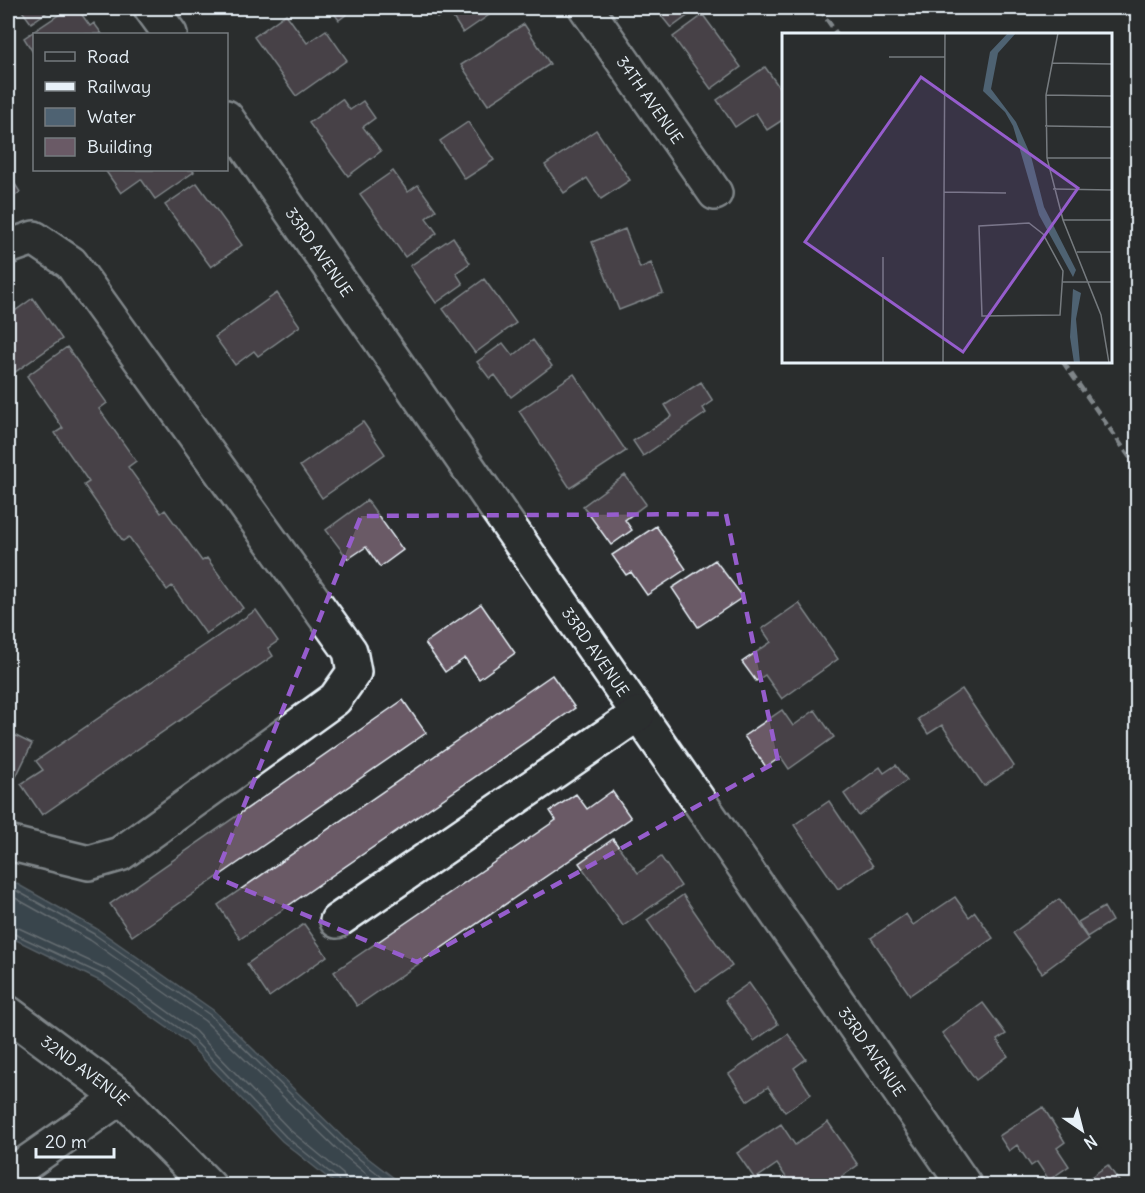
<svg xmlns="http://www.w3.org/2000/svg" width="1145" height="1193" viewBox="0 0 1145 1193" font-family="Delius,sans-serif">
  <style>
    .water { fill: #4e6272; stroke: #8c9ba8; stroke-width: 1.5 }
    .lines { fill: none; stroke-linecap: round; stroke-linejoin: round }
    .shore { stroke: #aab8c2; stroke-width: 1.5 }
    .building { fill: #6a5a66; stroke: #e8f1f8; stroke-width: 1.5 }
    .minor-casing { stroke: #e8f1f8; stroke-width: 38 }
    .minor { stroke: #2a2d2e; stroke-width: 33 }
    .rail { stroke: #e8f1f8; stroke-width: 4.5; stroke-dasharray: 9 4.5; stroke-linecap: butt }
    .marked { fill: none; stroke: #965dcd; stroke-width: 4.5; stroke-dasharray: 12 8; stroke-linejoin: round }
    .labels { text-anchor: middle; stroke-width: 4.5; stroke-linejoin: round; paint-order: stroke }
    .street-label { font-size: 16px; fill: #e8f1f8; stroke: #2a2d2e }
    .inset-road { fill: none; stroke: #767b7f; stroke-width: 1.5 }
    .view { fill: #965dcd; fill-opacity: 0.15; stroke: #965dcd; stroke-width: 3 }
    .inset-edge { fill: none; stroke: #e8f1f8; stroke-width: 3 }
  </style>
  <rect width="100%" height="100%" fill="#2a2d2e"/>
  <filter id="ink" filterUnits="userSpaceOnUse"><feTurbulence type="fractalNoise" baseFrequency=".0167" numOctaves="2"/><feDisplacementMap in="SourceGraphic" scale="12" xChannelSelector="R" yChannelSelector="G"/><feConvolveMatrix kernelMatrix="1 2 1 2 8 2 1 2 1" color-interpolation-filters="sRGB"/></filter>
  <g filter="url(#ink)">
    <!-- water -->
    <path class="water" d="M 8,879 L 97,929 L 213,1010 L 351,1145 L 403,1185 L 337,1185 L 282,1141 L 186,1041 L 104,983 L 8,936 Z"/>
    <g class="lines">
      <!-- shore -->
      <path class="shore" d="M 8,886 L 94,934 L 210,1015 L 347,1149 L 393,1186
        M 8,894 L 90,940 L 205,1021 L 342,1154 L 381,1186
        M 8,923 L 111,971 L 195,1031 L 291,1131 L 343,1174 L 347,1186
        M 8,931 L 107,977 L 190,1036 L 286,1137 L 338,1179 L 340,1186"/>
    </g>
    <!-- building -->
    <path class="building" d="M 20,8 L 53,8 L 31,23 Z
      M 69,8 L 77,8 L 90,26 L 94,23 L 102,34 L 34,34 L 34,54 L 24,38 Z
      M 330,8 L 355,8 L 339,20 Z
      M 430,8 L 497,8 L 498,9 L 463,33 L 448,10 L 437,18 Z
      M 655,8 L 692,8 L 694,11 L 671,28 Z
      M 286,14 L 307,43 L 326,30 L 347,60 L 296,96 L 254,37 Z
      M 703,15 L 741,67 L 711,89 L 673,37 Z
      M 524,24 L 550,64 L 488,105 L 461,65 Z
      M 765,67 L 784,94 L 784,119 L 767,130 L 756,113 L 735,127 L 717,100 Z
      M 342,99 L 350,110 L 363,101 L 375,118 L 363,127 L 381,151 L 348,176 L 309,123 Z
      M 468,122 L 494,160 L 465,179 L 440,141 Z
      M 596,130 L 630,180 L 601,199 L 587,178 L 564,193 L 545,165 Z
      M 105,170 L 192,170 L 194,172 L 155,199 L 141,179 L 121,193 Z
      M 393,171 L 408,192 L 418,185 L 436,210 L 426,218 L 437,233 L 405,257 L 360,194 Z
      M 8,173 L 20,192 L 8,201 Z
      M 197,183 L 242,245 L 211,267 L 165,205 Z
      M 625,229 L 640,268 L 651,263 L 663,293 L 619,310 L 592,242 Z
      M 453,237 L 470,263 L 456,273 L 463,284 L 436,303 L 410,266 Z
      M 484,279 L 516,323 L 475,353 L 443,309 Z
      M 277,293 L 300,326 L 258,356 L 254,351 L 235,365 L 215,337 Z
      M 33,298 L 62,339 L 8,377 L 8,316 Z
      M 533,340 L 552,366 L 511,397 L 495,375 L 490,379 L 477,362 L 503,343 L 513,356 Z
      M 67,347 L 107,403 L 99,409 L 136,461 L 128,467 L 161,513 L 165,510 L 202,561 L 207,558 L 243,608 L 206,634 L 172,586 L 167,590 L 129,537 L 123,541 L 84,485 L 89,482 L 55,433 L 63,428 L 27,376 Z
      M 574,374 L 626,451 L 570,488 L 519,411 Z
      M 701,382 L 713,401 L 703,408 L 706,413 L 643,456 L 633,441 L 672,416 L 665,405 Z
      M 363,422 L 385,454 L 322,498 L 300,466 Z
      M 625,475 L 646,504 L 625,520 L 632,530 L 611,545 L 583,506 Z
      M 367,500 L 403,550 L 380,567 L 366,547 L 348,559 L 326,530 Z
      M 656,526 L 686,569 L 647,595 L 631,572 L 626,575 L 612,555 Z
      M 715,560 L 743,597 L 698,627 L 672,588 Z
      M 799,603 L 838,659 L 782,699 L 765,675 L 756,681 L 742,662 L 771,642 L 762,629 Z
      M 481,604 L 515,653 L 479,679 L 465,658 L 445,672 L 425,643 Z
      M 256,610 L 278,641 L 268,648 L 273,656 L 42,815 L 21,784 L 43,770 L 36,761 Z
      M 552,675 L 575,708 L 240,939 L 218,905 Z
      M 962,689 L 1014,766 L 984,786 L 942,725 L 928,734 L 918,719 Z
      M 403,700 L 426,733 L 132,936 L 110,904 Z
      M 782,710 L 793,726 L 815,710 L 834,737 L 789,769 L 781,757 L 766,767 L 744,736 Z
      M 8,732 L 32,744 L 12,785 L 8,783 Z
      M 896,765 L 907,780 L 859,816 L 844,794 L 880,767 L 884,773 Z
      M 612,791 L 631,818 L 357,1006 L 334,972 L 556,820 L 550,811 L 576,794 L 587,809 Z
      M 829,801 L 873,866 L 838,889 L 794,825 Z
      M 613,839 L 638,873 L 661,857 L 681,886 L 623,926 L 579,863 Z
      M 683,895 L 732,966 L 696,991 L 647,920 Z
      M 955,897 L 969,917 L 975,912 L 993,938 L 910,995 L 871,938 L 906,914 L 913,925 Z
      M 1059,899 L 1088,939 L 1042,973 L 1013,933 Z
      M 1104,907 L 1112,921 L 1087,937 L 1078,922 Z
      M 304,924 L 327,956 L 269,997 L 247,964 Z
      M 749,983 L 778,1024 L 754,1041 L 725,1000 Z
      M 983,1003 L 1006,1034 L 997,1040 L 1008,1056 L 976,1080 L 942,1033 Z
      M 788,1034 L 806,1059 L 794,1068 L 811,1094 L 785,1112 L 768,1087 L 747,1101 L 729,1074 Z
      M 1043,1107 L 1065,1142 L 1057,1148 L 1069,1166 L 1049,1180 L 1037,1162 L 1031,1166 L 1017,1145 L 1009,1151 L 999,1136 Z
      M 828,1122 L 858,1165 L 828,1186 L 805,1186 L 801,1180 L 792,1186 L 777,1164 L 755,1179 L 737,1153 L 781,1124 L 795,1145 Z
      M 1108,1165 L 1122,1186 L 1078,1186 Z"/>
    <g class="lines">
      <!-- minor casing -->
      <g class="minor-casing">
        <g id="minor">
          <path d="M 151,8 L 170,34"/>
          <path id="s1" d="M 586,8 L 715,193"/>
          <path id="s2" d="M 226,117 L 965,1186"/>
          <path d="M 8,247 L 34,238 L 71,263 L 350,651 L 354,672 L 335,699 L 120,854 L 89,863 L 8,843"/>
          <path d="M 337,921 L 638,714"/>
          <path id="s3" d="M 8,1013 L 121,1097 L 209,1186"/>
          <path d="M 8,1176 L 121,1097"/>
        </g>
      </g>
      <!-- minor -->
      <use href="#minor" class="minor"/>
      <!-- rail -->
      <path class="rail" d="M 819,8 L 837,34
        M 1063,362 L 1138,469"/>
    </g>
  </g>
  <!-- marked area -->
  <path d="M0 0H1145V1193H0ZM 726,514 L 778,761 L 417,962 L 215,877 L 361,516 Z" fill="#2a2d2e" fill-opacity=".55" fill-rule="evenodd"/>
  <path class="marked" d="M 726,514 L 778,761 L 417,962 L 215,877 L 361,516 Z"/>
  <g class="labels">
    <!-- street labels -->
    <g class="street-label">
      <text dy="6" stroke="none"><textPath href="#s1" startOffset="112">34TH AVENUE</textPath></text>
      <text dy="6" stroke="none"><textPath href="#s2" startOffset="164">33RD AVENUE</textPath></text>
      <text dy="6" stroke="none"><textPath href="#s2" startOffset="650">33RD AVENUE</textPath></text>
      <text dy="6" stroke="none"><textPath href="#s2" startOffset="1136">33RD AVENUE</textPath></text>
      <text dy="6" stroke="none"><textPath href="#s3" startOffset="96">32ND AVENUE</textPath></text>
    </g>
  </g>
  <!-- overview -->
  <g transform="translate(782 33)">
    <rect width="330" height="330" fill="#2a2d2e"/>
    <path d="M 226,0 L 234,0 L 216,20 L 209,56 L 234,89 L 249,123 L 262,174 L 294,237 L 291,244 L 257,182 L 231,93 L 223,79 L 201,58 L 208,19 ZM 291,256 L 299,260 L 294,286 L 298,330 L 292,330 L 288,304 Z" fill="#4e6272"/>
    <path class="inset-road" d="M 276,0 L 264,62 L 265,125 L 281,187 L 319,282 L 327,330M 107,24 L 163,24M 270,30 L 330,31M 264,62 L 330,63M 263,93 L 330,94M 265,125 L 330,125M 271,156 L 330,157M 162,159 L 224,160M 281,187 L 330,187M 247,190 L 261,201 L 281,238 L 278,282 L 200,283 L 197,193 ZM 295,219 L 330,219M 281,249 L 330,249M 101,330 L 101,224M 161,330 L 163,0"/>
    <path class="view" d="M 139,44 L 296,155 L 181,319 L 23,209 Z"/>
    <rect width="330" height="330" class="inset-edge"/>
  </g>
  <!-- margin -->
  <rect width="1145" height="1193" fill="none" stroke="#2a2d2e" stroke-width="30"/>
  <rect x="15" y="15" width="1115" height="1163" fill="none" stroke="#e8f1f8" stroke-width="2" filter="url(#ink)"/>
  <!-- legend -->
  <rect x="33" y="33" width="195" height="138" fill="#2a2d2e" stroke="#767b7f" stroke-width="1.5"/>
  <rect x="45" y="52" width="30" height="9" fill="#2a2d2e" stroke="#767b7f" stroke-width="1.5"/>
  <text x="87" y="63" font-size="18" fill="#e8f1f8">Road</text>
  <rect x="45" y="82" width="30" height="9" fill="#e8f1f8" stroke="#767b7f" stroke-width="1.5"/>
  <text x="87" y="93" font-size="18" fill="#e8f1f8">Railway</text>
  <rect x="45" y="108" width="30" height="18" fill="#4e6272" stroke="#767b7f" stroke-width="1.5"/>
  <text x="87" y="123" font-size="18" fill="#e8f1f8">Water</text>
  <rect x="45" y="138" width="30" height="18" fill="#6a5a66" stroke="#767b7f" stroke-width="1.5"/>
  <text x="87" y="153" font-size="18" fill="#e8f1f8">Building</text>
  <!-- north arrow -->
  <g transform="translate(1082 1130) rotate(145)" stroke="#2a2d2e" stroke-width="4.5" paint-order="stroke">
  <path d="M0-4.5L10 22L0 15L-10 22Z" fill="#e8f1f8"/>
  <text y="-9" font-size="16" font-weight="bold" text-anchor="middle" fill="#e8f1f8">N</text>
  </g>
  <!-- scale -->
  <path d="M36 1148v9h78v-9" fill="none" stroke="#e8f1f8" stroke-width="3"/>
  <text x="45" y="1148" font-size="18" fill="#e8f1f8" stroke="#2a2d2e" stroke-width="4.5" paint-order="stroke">20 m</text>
</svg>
